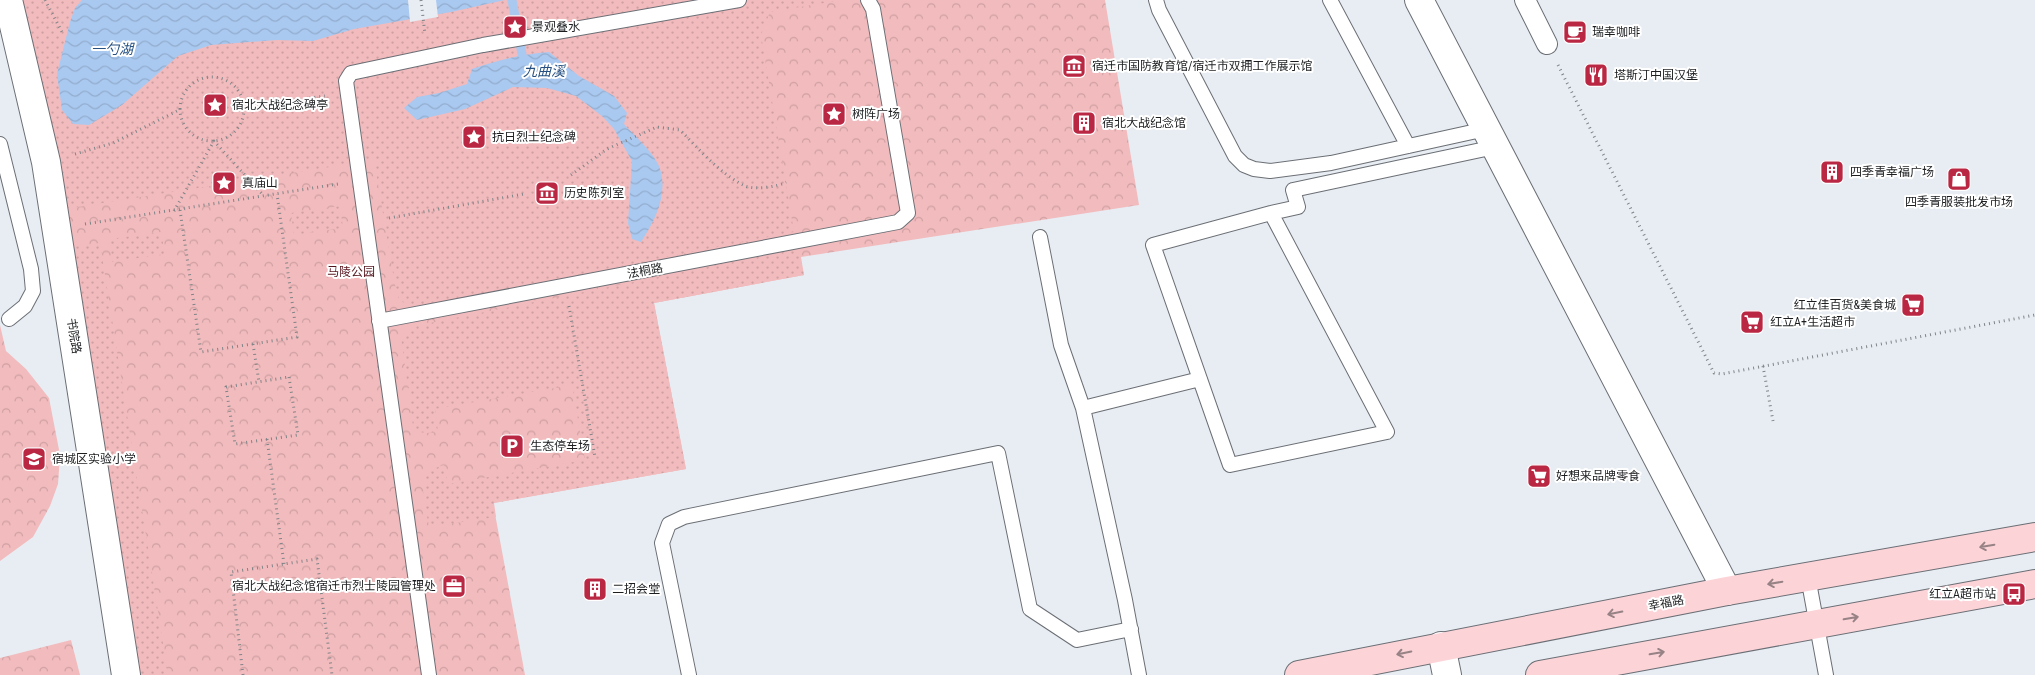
<svg xmlns="http://www.w3.org/2000/svg" width="2035" height="675" viewBox="0 0 2035 675" font-family="'Roboto Condensed','Noto Sans SC',sans-serif">
  <style>
    .park { fill: url(#park-crowns) }
    .garden { fill: url(#garden-dots) }
    .water { fill: url(#water-waves) }
    .pier { fill: #e7edf3 }
    .lines { fill: none; stroke-linecap: round; stroke-linejoin: round }
    .stream { stroke: #aac9f0; stroke-width: 9 }
    .service-casing { stroke: #6b6f75; stroke-width: 16 }
    .pedestrian-casing { stroke: #6b6f75; stroke-width: 22 }
    .minor-casing { stroke: #6b6f75; stroke-width: 30 }
    .tertiary-casing { stroke: #6b6f75; stroke-width: 30 }
    .secondary-casing { stroke: #6b6f75; stroke-width: 30 }
    .path { stroke: #808488; stroke-width: 3; stroke-dasharray: 1 4; stroke-linecap: butt }
    .service { stroke: #fff; stroke-width: 14 }
    .pedestrian { stroke: #fff; stroke-width: 20 }
    .minor { stroke: #fff; stroke-width: 28 }
    .tertiary { stroke: #fff; stroke-width: 28 }
    .secondary { stroke: #fcd4d8; stroke-width: 28 }
    .oneway { stroke: #978285 }
    .labels { text-anchor: middle; stroke-width: 4; stroke-linejoin: round; paint-order: stroke }
    .poi-label { font-size: 12px; fill: #1b1d1f; stroke: #fff; text-anchor: start }
    .street-label { font-size: 12px; fill: #1b1d1f; stroke: #fff }
    .park-label { font-size: 12px; fill: #54141d; stroke: #fff }
    .water-label { font-size: 14px; font-style: italic; fill: #265081; stroke: #fff }
  </style>
  <defs>
    <pattern id="park-crowns" width="20" height="18" patternUnits="userSpaceOnUse" patternTransform="scale(1.25)"><rect width="20" height="18" fill="#f2bbbd"/><path d="M2 6a3 3 0 1 1 6 0M12 15a3 3 0 1 1 6 0" fill="none" stroke="#cfa0a2"/></pattern>
    <pattern id="garden-dots" width="8" height="8" patternUnits="userSpaceOnUse" patternTransform="scale(1.25)"><rect width="8" height="8" fill="#f2bbbd"/><path d="M2 2h.1M6 6h.1" fill="none" stroke="#cfa0a2" stroke-width="1.8" stroke-linecap="round"/></pattern>
    <pattern id="water-waves" width="16" height="10" patternUnits="userSpaceOnUse" patternTransform="scale(1.25)"><rect width="16" height="10" fill="#aac9f0"/><path d="M0 5q4-4 8 0t8 0" fill="none" stroke="#92accd"/></pattern>
  </defs>
  <rect width="100%" height="100%" fill="#e7edf3"/>
  <!-- park -->
  <path class="park" d="M 22,0 L 1105,0 L 1139,205 L 801,257 L 804,275 L 654,303 L 686,469 L 493,503 L 525,675 L 140,675 L 65,209 Z
    M 0,325 L 6,351 L 26,369 L 49,398 L 60,455 L 58,484 L 50,506 L 33,537 L 0,561 Z
    M 71,640 L 80,675 L 0,675 L 0,658 Z"/>
  <!-- garden -->
  <path class="garden" d="M 22,0 L 842,0 L 770,12 L 761,35 L 794,232 L 412,307 L 399,300 L 395,285 L 374,160 L 65,209 Z
    M 340,206 L 343,228 L 294,235 L 291,213 Z
    M 161,232 L 165,254 L 112,262 L 110,239 Z
    M 100,243 L 168,675 L 140,675 L 72,247 Z
    M 798,249 L 804,275 L 654,303 L 686,469 L 494,503 L 496,517 L 429,527 C 427,513 419,488 427,475 C 431,469 438,467 444,465 L 448,484 L 585,460 L 572,385 L 435,409 L 438,432 C 428,433 419,435 413,426 L 401,337 L 406,330 L 420,325 Z"/>
  <!-- water -->
  <path class="water" d="M 82,0 L 505,0 L 451,12 L 354,29 L 313,41 L 277,40 L 211,45 L 178,56 L 122,105 L 89,125 L 73,124 L 62,110 L 57,74 L 70,22 L 75,8 Z
    M 549,52 L 579,76 L 614,96 L 627,113 L 624,124 C 634,135 653,152 659,166 C 669,192 656,220 641,242 L 632,239 L 628,223 L 632,161 L 614,129 L 603,117 L 576,96 L 547,88 L 513,87 L 465,109 L 417,120 L 404,108 L 417,97 L 439,93 L 467,84 L 472,69 C 498,60 522,54 549,52 Z"/>
  <!-- pier -->
  <path class="pier" d="M 408,0 L 436,0 L 438,17 L 410,22 Z"/>
  <g class="lines">
    <!-- stream -->
    <path class="stream" d="M 512,0 L 522,54"/>
    <!-- service casing -->
    <g class="service-casing">
      <path id="service" d="M 1156,0 L 1159,10 L 1235,156 L 1244,165 L 1254,169 L 1270,171 L 1331,163 L 1486,129
        M 1330,0 L 1408,146
        M 0,144 L 31,269 L 33,291 L 25,306 L 9,319
        M 1271,213 L 1387,432 L 1230,465 L 1153,245 Z
        M 1271,213 L 1298,207 L 1293,190 L 1495,147
        M 1040,237 L 1061,345 L 1083,408
        M 379,321 L 898,222 L 908,213 L 873,9 L 868,0
        M 1808,577 L 1826,675
        M 429,675 L 346,81 L 351,73 L 483,45 L 739,0
        M 689,675 L 662,543 L 669,524 L 684,517 L 998,453 L 1030,609 L 1077,640 L 1131,629
        M 1139,675 L 1125,600 L 1083,408 L 1200,379"/>
    </g>
    <!-- pedestrian casing -->
    <g class="pedestrian-casing">
      <path id="pedestrian" d="M 1525,0 L 1547,44"/>
    </g>
    <!-- minor casing -->
    <g class="minor-casing">
      <path id="minor" d="M 8,0 L 46,162 L 126,675
        M 1441,646 L 1447,675"/>
    </g>
    <!-- tertiary casing -->
    <g class="tertiary-casing">
      <path id="tertiary" d="M 1419,0 L 1727,591"/>
    </g>
    <!-- secondary casing -->
    <g class="secondary-casing">
      <path id="secondary" d="M 1299,675 L 1727,591 L 2035,537
        M 1540,675 L 2035,584"/>
    </g>
    <!-- path -->
    <path class="path" d="M 45,0 L 62,32
      M 421,0 L 425,34
      M 1558,65 L 1714,373 L 1722,374 L 2035,315
      M180 109a32 32 0 1 1 64 0a32 32 0 1 1-64 0Z
      M 245,107 L 325,96
      M 75,154 L 113,143 L 179,110
      M 571,175 L 607,149 L 657,127 L 680,130 C 699,149 720,174 745,186 C 754,190 778,187 786,182
      M 180,210 L 201,352 L 297,337 L 277,194
      M 174,211 L 214,141 L 264,196
      M 389,218 L 524,194
      M 85,224 L 338,184
      M 569,306 L 595,457
      M 253,344 L 259,382
      M 1763,366 L 1773,421
      M 289,377 L 298,435 L 235,444 L 226,387 Z
      M 267,439 L 284,564
      M 243,675 L 231,572 L 317,559 L 332,675"/>
    <!-- service -->
    <use href="#service" class="service"/>
    <!-- pedestrian -->
    <use href="#pedestrian" class="pedestrian"/>
    <!-- minor -->
    <use href="#minor" class="minor"/>
    <!-- tertiary -->
    <use href="#tertiary" class="tertiary"/>
    <!-- secondary -->
    <use href="#secondary" class="secondary"/>
  </g>
  <!-- one-way arrows -->
  <defs><path id="oneway-shaft" d="M-6 0H5M1.5-3L5.5 0L1.5 3" fill="none" stroke-width="1.6" stroke-linecap="round" stroke-linejoin="round" transform="scale(1.25)"/></defs>
  <g class="oneway">
    <use href="#oneway-shaft" transform="translate(1987 546) rotate(170)"/>
    <use href="#oneway-shaft" transform="translate(1775 583) rotate(170)"/>
    <use href="#oneway-shaft" transform="translate(1615 613) rotate(169)"/>
    <use href="#oneway-shaft" transform="translate(1851 618) rotate(-10)"/>
    <use href="#oneway-shaft" transform="translate(1404 653) rotate(168)"/>
    <use href="#oneway-shaft" transform="translate(1657 653) rotate(-10)"/>
  </g>
  <!-- icons -->
  <defs>
    <g id="sight-square" transform="scale(1.25)"><rect x="-9" y="-9" width="18" height="18" rx="4" fill="#b92742" stroke="#fff"/><path d="M0-6L1.8-2.2L6-1.7L2.9 1.2L3.7 5.4L0 3.3L-3.7 5.4L-2.9 1.2L-6-1.7L-1.8-2.2Z" fill="#fff"/></g>
    <g id="cafe-square" transform="scale(1.25)"><rect x="-9" y="-9" width="18" height="18" rx="4" fill="#b92742" stroke="#fff"/><path d="M-5.5-4.5H6V0H3Q3 3.5 0 3.5H-2.5Q-5.5 3.5-5.5 0ZM3-3.2v2h1.7v-2ZM-6 4.5H4V6H-6Z" fill="#fff"/></g>
    <g id="museum-square" transform="scale(1.25)"><rect x="-9" y="-9" width="18" height="18" rx="4" fill="#b92742" stroke="#fff"/><path d="M0-6L6-3V-2H-6V-3ZM-5-1h2V3h-2ZM-1-1h2V3h-2ZM3-1h2V3H3ZM-6 4H6V6H-6Z" fill="#fff"/></g>
    <g id="restaurant-square" transform="scale(1.25)"><rect x="-9" y="-9" width="18" height="18" rx="4" fill="#b92742" stroke="#fff"/><path d="M-5-6h1v4h1v-4h1v4h1v-4h1v5L-1.5 .5V6h-2V.5L-5-1ZM5-6V6H3V1.5H1.5Q1.5-4 5-6Z" fill="#fff"/></g>
    <g id="building-square" transform="scale(1.25)"><rect x="-9" y="-9" width="18" height="18" rx="4" fill="#b92742" stroke="#fff"/><path d="M-4-6H4V6H1V3H-1V6H-4ZM-2.5-4.3h1.7v1.8h-1.7ZM.8-4.3h1.7v1.8H.8ZM-2.5-1h1.7V.8h-1.7ZM.8-1h1.7V.8H.8Z" fill="#fff"/></g>
    <g id="shop-square" transform="scale(1.25)"><rect x="-9" y="-9" width="18" height="18" rx="4" fill="#b92742" stroke="#fff"/><path d="M-5-2.5h2.3a2.7 3.5 0 0 1 5.4 0H5L5.5 6h-11ZM-1.5-2.5h3a1.5 2.3 0 0 0-3 0Z" fill="#fff"/></g>
    <g id="supermarket-square" transform="scale(1.25)"><rect x="-9" y="-9" width="18" height="18" rx="4" fill="#b92742" stroke="#fff"/><path d="M-6-5.5h2.5l.6 2H6L4.5 2H-2.5L-4.4-4H-6ZM-1.5 3.2a1.3 1.3 0 1 0 .1 0ZM3 3.2a1.3 1.3 0 1 0 .1 0Z" fill="#fff"/></g>
    <g id="parking-square" transform="scale(1.25)"><rect x="-9" y="-9" width="18" height="18" rx="4" fill="#b92742" stroke="#fff"/><path d="M-3.5-5.5H1a3.5 3.5 0 0 1 0 7H-1V5.5H-3.5ZM-1-3.4V-.6H.8a1.4 1.4 0 0 0 0-2.8Z" fill="#fff"/></g>
    <g id="school-square" transform="scale(1.25)"><rect x="-9" y="-9" width="18" height="18" rx="4" fill="#b92742" stroke="#fff"/><path d="M0-5L7-2L0 1L-7-2ZM-4 1L0 2.5L4 1V4Q0 6-4 4Z" fill="#fff"/></g>
    <g id="office-square" transform="scale(1.25)"><rect x="-9" y="-9" width="18" height="18" rx="4" fill="#b92742" stroke="#fff"/><path d="M-6-3h4V-5.5h4V-3h4V5H-6ZM-1-4.5V-3h2v-1.5ZM-6 0V1H6V0Z" fill="#fff"/></g>
    <g id="bus-square" transform="scale(1.25)"><rect x="-9" y="-9" width="18" height="18" rx="4" fill="#b92742" stroke="#fff"/><path d="M-5-6H5V4H4V6H2V4H-2V6H-4V4H-5ZM-3.5-4V0h7V-4ZM-3.5 1.2v1.5H-2V1.2ZM2 1.2v1.5H3.5V1.2Z" fill="#fff"/></g>
  </defs>
  <g fill-rule="evenodd">
    <use href="#sight-square" x="515" y="27"/>
    <use href="#cafe-square" x="1575" y="32"/>
    <use href="#museum-square" x="1074" y="66"/>
    <use href="#restaurant-square" x="1596" y="75"/>
    <use href="#sight-square" x="215" y="105"/>
    <use href="#sight-square" x="834" y="114"/>
    <use href="#building-square" x="1084" y="123"/>
    <use href="#sight-square" x="474" y="137"/>
    <use href="#building-square" x="1832" y="172"/>
    <use href="#shop-square" x="1959" y="179"/>
    <use href="#sight-square" x="224" y="183"/>
    <use href="#museum-square" x="547" y="193"/>
    <use href="#supermarket-square" x="1913" y="305"/>
    <use href="#supermarket-square" x="1752" y="322"/>
    <use href="#parking-square" x="512" y="446"/>
    <use href="#school-square" x="34" y="459"/>
    <use href="#supermarket-square" x="1539" y="476"/>
    <use href="#office-square" x="454" y="586"/>
    <use href="#building-square" x="595" y="589"/>
    <use href="#bus-square" x="2014" y="594"/>
  </g>
  <g class="labels">
    <!-- poi labels -->
    <g class="poi-label">
      <text x="532" y="31">景观叠水</text>
      <text x="1592" y="36">瑞幸咖啡</text>
      <text x="1092" y="70">宿迁市国防教育馆/宿迁市双拥工作展示馆</text>
      <text x="1614" y="79">塔斯汀中国汉堡</text>
      <text x="232" y="109">宿北大战纪念碑亭</text>
      <text x="852" y="118">树阵广场</text>
      <text x="1102" y="127">宿北大战纪念馆</text>
      <text x="492" y="141">抗日烈士纪念碑</text>
      <text x="1850" y="176">四季青幸福广场</text>
      <text x="242" y="187">真庙山</text>
      <text x="564" y="197">历史陈列室</text>
      <text x="1959" y="206" text-anchor="middle">四季青服装批发市场</text>
      <text x="1896" y="309" text-anchor="end">红立佳百货&amp;美食城</text>
      <text x="1770" y="326">红立A+生活超市</text>
      <text x="530" y="450">生态停车场</text>
      <text x="52" y="463">宿城区实验小学</text>
      <text x="1556" y="480">好想来品牌零食</text>
      <text x="436" y="590" text-anchor="end">宿北大战纪念馆宿迁市烈士陵园管理处</text>
      <text x="612" y="593">二招会堂</text>
      <text x="1996" y="598" text-anchor="end">红立A超市站</text>
    </g>
    <!-- street labels -->
    <g class="street-label">
      <text transform="translate(645 271) rotate(-11)" y="4">法桐路</text>
      <text transform="translate(74 336) rotate(81)" y="4">书院路</text>
      <text transform="translate(1666 603) rotate(-11)" y="4">幸福路</text>
    </g>
    <!-- park labels -->
    <g class="park-label">
      <text x="351" y="276">马陵公园</text>
    </g>
    <!-- water labels -->
    <g class="water-label">
      <text x="112" y="54">一勺湖</text>
      <text x="544" y="76">九曲溪</text>
    </g>
  </g>
</svg>
